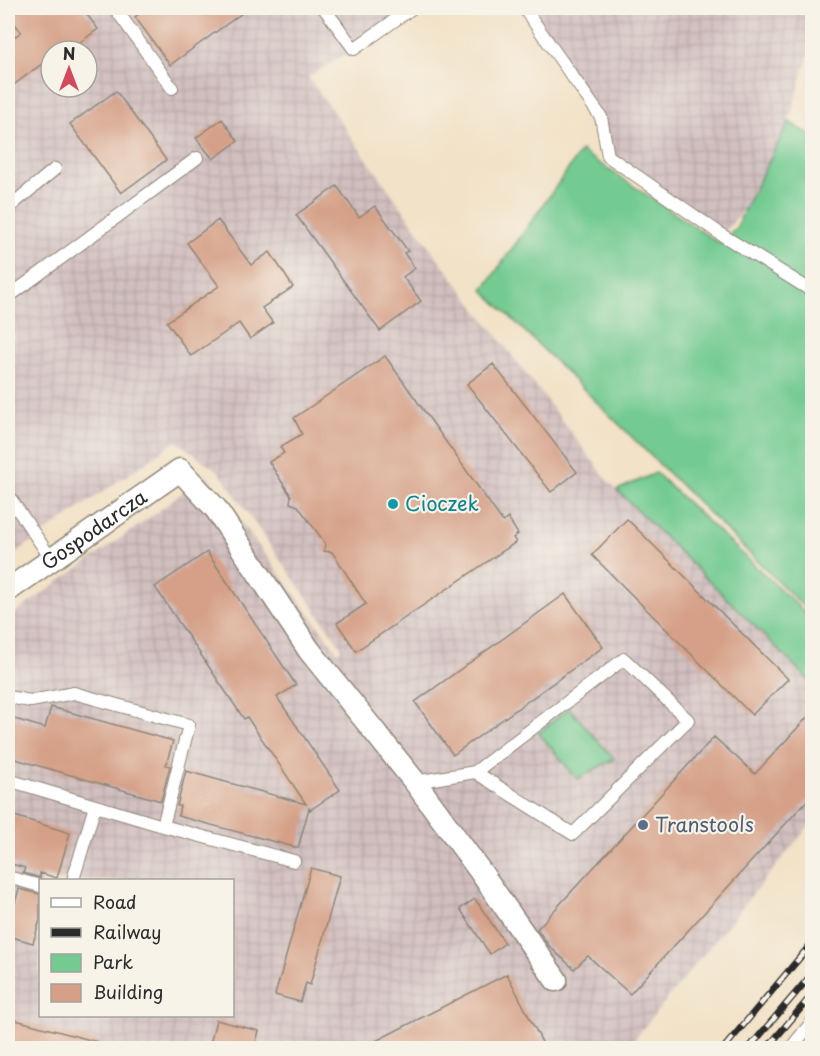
<svg xmlns="http://www.w3.org/2000/svg" width="820" height="1056" viewBox="0 0 820 1056" font-family="'Playpen Sans',sans-serif">
  <style>
    .industrial { fill: url(#industrial-grid); fill-rule: evenodd }
    .green { fill: #73cb91; stroke: #4f7b5e; stroke-width: 1.5 }
    .building { fill: #d5a087 }
    .lines { fill: none; stroke-linecap: round; stroke-linejoin: round }
    .lane-casing { stroke: #8e8679; stroke-width: 14 }
    .street-casing { stroke: #8e8679; stroke-width: 25 }
    .lane { stroke: #fff; stroke-width: 12 }
    .street { stroke: #fff; stroke-width: 22 }
    .rail-casing { stroke: #2b2b2b; stroke-width: 7 }
    .rail { stroke: #f7f3e8; stroke-width: 4.5; stroke-dasharray: 14; stroke-linecap: butt }
    .culture-dot { fill: #0f9aa8; stroke: #f7f3e8; stroke-width: 2 }
    .service-dot { fill: #5c6f8a; stroke: #f7f3e8; stroke-width: 2 }
    .labels { text-anchor: middle; stroke-width: 4.5; stroke-linejoin: round; paint-order: stroke }
    .culture-label { font-size: 20px; fill: #0d838f; stroke: #f7f3e8; text-anchor: start }
    .street-label { font-size: 20px; fill: #2b2b2b; stroke: #f7f3e8 }
    .service-label { font-size: 20px; fill: #4e5e75; stroke: #f7f3e8; text-anchor: start }
  </style>
  <defs>
    <pattern id="industrial-grid" width="8" height="8" patternUnits="userSpaceOnUse" patternTransform="scale(1.5)"><rect width="8" height="8" fill="#d1bfbf"/><path d="M0 4h8M4 0v8" fill="none" stroke="#b4a4a4"/></pattern>
  </defs>
  <rect width="100%" height="100%" fill="#f7f3e8"/>
  <filter id="ink" filterUnits="userSpaceOnUse"><feTurbulence type="fractalNoise" baseFrequency=".0167" numOctaves="2"/><feDisplacementMap in="SourceGraphic" scale="12" xChannelSelector="R" yChannelSelector="G"/><feConvolveMatrix kernelMatrix="1 2 1 2 8 2 1 2 1" color-interpolation-filters="sRGB"/></filter>
  <filter id="wash" filterUnits="userSpaceOnUse"><feTurbulence type="fractalNoise" baseFrequency=".008" numOctaves="4" result="noise"/><feDisplacementMap in="SourceGraphic" scale="24" xChannelSelector="R" yChannelSelector="G"/><feGaussianBlur stdDeviation="1.35" result="paint"/><feColorMatrix in="noise" values="0 0 0 0 0 0 0 0 0 0 0 0 0 0 0 0 0 1.4 0 .05"/><feComposite in="paint" operator="in"/></filter>
  <g filter="url(#wash)">
    <rect width="100%" height="100%" fill="#f2e2c7"/>
    <!-- industrial -->
    <path class="industrial" d="M 8,8 L 412,8 L 354,49 L 308,77 L 439,260 L 609,482 L 812,683 L 812,822 L 627,1048 L 8,1048 L 8,618 L 159,511 L 205,474 L 338,652 L 342,648 L 219,472 L 176,441 L 8,558 ZM 51,51 L 87,51 L 87,87 L 51,87 ZM 40,880 L 232,880 L 232,1016 L 40,1016 Z
      M 524,8 L 812,8 L 812,42 L 789,122 L 745,208 L 722,235 L 608,156 L 601,117 Z"/>
    <!-- green -->
    <path class="green" d="M 789,122 L 812,136 L 812,615 L 483,290 L 581,151 L 719,243 L 736,229 L 745,208 Z
      M 656,473 L 812,619 L 812,683 L 617,490 Z
      M 569,708 L 614,759 L 577,779 L 539,733 Z"/>
    <g id="blocks">
      <!-- building -->
      <path class="building" d="M 8,8 L 82,8 L 98,29 L 68,51 L 51,51 L 51,57 L 8,89 L 8,42 L 21,32 L 8,14 Z
        M 147,8 L 249,8 L 170,65 L 135,17 Z
        M 116,91 L 166,160 L 121,193 L 70,124 Z
        M 222,119 L 238,141 L 213,159 L 196,138 Z
        M 337,186 L 359,217 L 375,206 L 408,251 L 404,253 L 415,268 L 403,277 L 421,301 L 380,331 L 296,215 Z
        M 218,220 L 251,265 L 270,252 L 293,287 L 262,308 L 273,323 L 250,339 L 239,323 L 191,356 L 167,322 L 219,286 L 187,243 Z
        M 385,356 L 503,522 L 508,518 L 518,534 L 513,538 L 516,542 L 356,651 L 337,623 L 366,604 L 332,552 L 324,551 L 325,543 L 298,506 L 290,503 L 291,496 L 269,462 L 284,453 L 280,447 L 302,434 L 294,418 Z
        M 493,364 L 577,472 L 551,492 L 467,384 Z
        M 627,519 L 788,679 L 752,715 L 592,555 Z
        M 207,552 L 296,685 L 277,697 L 340,790 L 310,810 L 309,808 L 298,848 L 178,816 L 180,806 L 177,806 L 186,771 L 306,804 L 247,717 L 244,719 L 155,587 Z
        M 565,594 L 603,647 L 453,755 L 415,702 Z
        M 51,707 L 173,741 L 166,765 L 170,766 L 161,801 L 8,757 L 8,717 L 45,728 Z
        M 813,711 L 813,794 L 630,994 L 588,956 L 574,969 L 549,946 L 537,929 L 714,737 L 755,774 Z
        M 8,814 L 70,833 L 57,878 L 40,873 L 40,878 L 23,873 L 25,868 L 8,863 Z
        M 311,868 L 340,876 L 310,985 L 306,983 L 300,1002 L 275,995 Z
        M 19,889 L 40,894 L 40,920 L 33,943 L 8,936 L 8,927 Z
        M 475,899 L 505,943 L 490,954 L 460,909 Z
        M 507,974 L 545,1048 L 362,1048 Z
        M 8,1018 L 98,1042 L 97,1048 L 8,1048 Z
        M 216,1020 L 259,1031 L 254,1048 L 209,1048 Z"/>
    </g>
  </g>
  <g filter="url(#ink)">
    <use href="#blocks" fill-opacity="0" stroke="#8e8679" stroke-width="1.5"/>
    <g class="lines">
      <!-- lane casing -->
      <g class="lane-casing">
        <path id="lane" d="M 115,8 L 172,88
          M 324,8 L 354,49 L 412,8
          M 524,8 L 601,117 L 608,156 L 722,235 L 812,291
          M 8,208 L 55,169
          M 8,297 L 197,158
          M 8,495 L 52,560
          M 8,697 L 31,701 L 74,693 L 189,725 L 163,826 L 8,780
          M 415,782 L 475,772 L 624,659 L 688,720 L 573,834 L 475,772
          M 163,826 L 294,861
          M 8,877 L 40,886
          M 73,880 L 95,806
          M 791,1048 L 812,1022"/>
      </g>
      <!-- street casing -->
      <g class="street-casing">
        <g id="street">
          <path id="s1" d="M 8,590 L 180,470 L 216,509 L 309,650 L 415,782 L 480,871 L 556,980"/>
        </g>
      </g>
      <!-- lane -->
      <use href="#lane" class="lane"/>
      <!-- street -->
      <use href="#street" class="street"/>
      <!-- rail casing -->
      <g class="rail-casing">
        <path id="rail" d="M 724,1048 L 812,943
          M 749,1048 L 812,974
          M 767,1048 L 812,995"/>
      </g>
      <!-- rail -->
      <use href="#rail" class="rail"/>
    </g>
  </g>
  <!-- markers -->
  <circle class="culture-dot" cx="393" cy="504" r="6"/>
  <circle class="service-dot" cx="643" cy="825" r="6"/>
  <g class="labels">
    <!-- culture labels -->
    <g class="culture-label">
      <text x="405" y="511">Cioczek</text>
    </g>
    <!-- street labels -->
    <g class="street-label">
      <text dy="7" stroke="none"><textPath href="#s1" startOffset="105">Gospodarcza</textPath></text>
    </g>
    <!-- service labels -->
    <g class="service-label">
      <text x="655" y="832">Transtools</text>
    </g>
  </g>
  <!-- margin -->
  <rect width="820" height="1056" fill="none" stroke="#f7f3e8" stroke-width="30"/>
  <!-- legend -->
  <rect x="39" y="879" width="195" height="138" fill="#f7f3e8" stroke="#a5a39c" stroke-width="1.5"/>
  <rect x="51" y="898" width="30" height="9" fill="#ffffff" stroke="#a5a39c" stroke-width="1.5"/>
  <text x="93" y="909" font-size="18" fill="#2b2b2b">Road</text>
  <rect x="51" y="928" width="30" height="9" fill="#2b2b2b" stroke="#a5a39c" stroke-width="1.5"/>
  <text x="93" y="939" font-size="18" fill="#2b2b2b">Railway</text>
  <rect x="51" y="954" width="30" height="18" fill="#73cb91" stroke="#a5a39c" stroke-width="1.5"/>
  <text x="93" y="969" font-size="18" fill="#2b2b2b">Park</text>
  <rect x="51" y="984" width="30" height="18" fill="#d5a087" stroke="#a5a39c" stroke-width="1.5"/>
  <text x="93" y="999" font-size="18" fill="#2b2b2b">Building</text>
  <!-- north arrow -->
  <g transform="translate(69 69)"><circle r="28" fill="#f7f3e8" stroke="#a5a39c" stroke-width="1.5"/>
  <path d="M0-4.5L10 22L0 15L-10 22Z" fill="#d1495b"/>
  <text y="-9" font-size="16" font-weight="bold" text-anchor="middle" fill="#2b2b2b">N</text>
  </g>
</svg>
